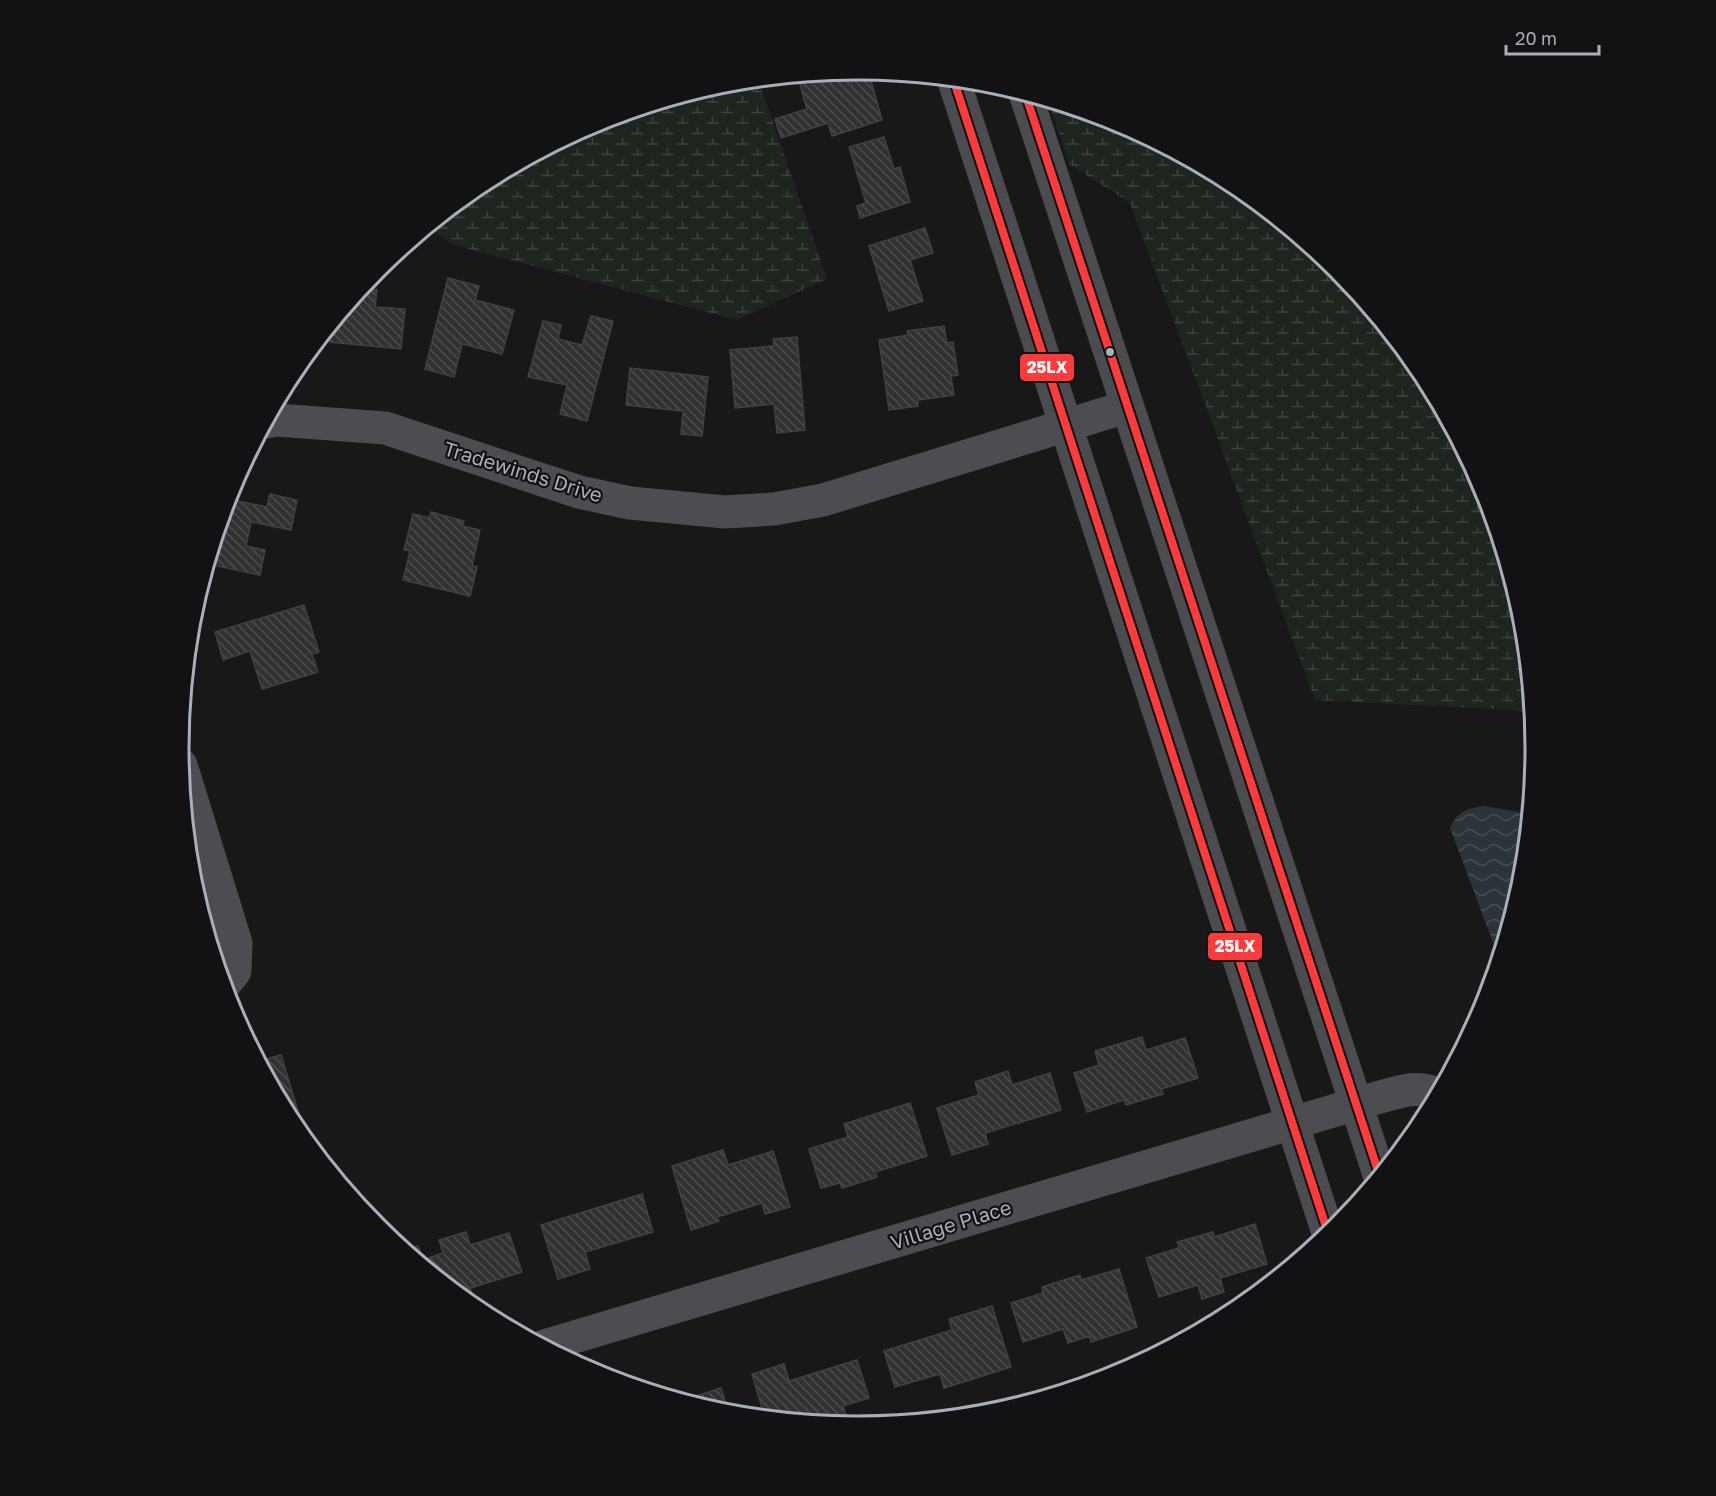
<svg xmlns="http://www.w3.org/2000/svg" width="1716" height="1496" viewBox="0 0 1716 1496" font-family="'Golos Text',sans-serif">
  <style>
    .wetland { fill: url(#wetland-marsh) }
    .water { fill: url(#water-waves) }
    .building { fill: url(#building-back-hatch); stroke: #404144; stroke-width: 1.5 }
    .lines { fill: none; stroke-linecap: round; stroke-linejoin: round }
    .street { stroke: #4c4d51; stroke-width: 33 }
    .secondary { stroke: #4b4c4f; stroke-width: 33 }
    .bus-1-casing { stroke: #121214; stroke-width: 12 }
    .bus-1 { stroke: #ff3a3a; stroke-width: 8 }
    .bus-dot { fill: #a9afb9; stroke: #121214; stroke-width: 2 }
    .labels { text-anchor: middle; stroke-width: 4.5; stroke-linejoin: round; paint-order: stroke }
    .street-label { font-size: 20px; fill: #a9afb9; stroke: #121214 }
    .rim { fill: none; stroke: #a9afb9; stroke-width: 3 }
    .line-badge { stroke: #121214; stroke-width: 2 }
    .badge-label { font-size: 16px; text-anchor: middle; font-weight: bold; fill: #fff }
  </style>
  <defs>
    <pattern id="wetland-marsh" width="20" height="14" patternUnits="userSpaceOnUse" patternTransform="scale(1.5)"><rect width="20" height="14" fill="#1e251e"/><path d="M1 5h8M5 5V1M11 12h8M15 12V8" fill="none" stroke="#3c423d"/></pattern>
    <pattern id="water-waves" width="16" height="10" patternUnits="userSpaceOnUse" patternTransform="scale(1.5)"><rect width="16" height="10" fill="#2b343a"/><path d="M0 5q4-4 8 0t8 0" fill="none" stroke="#474f54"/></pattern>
    <pattern id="building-back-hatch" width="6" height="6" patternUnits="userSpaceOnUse" patternTransform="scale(1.5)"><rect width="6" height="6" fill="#313132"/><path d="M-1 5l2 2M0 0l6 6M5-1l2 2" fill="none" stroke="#4c4c4e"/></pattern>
  </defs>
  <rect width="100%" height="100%" fill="#181818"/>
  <!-- wetland -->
  <path class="wetland" d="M 758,79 L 827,279 L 737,320 L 454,245 L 427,228 L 481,183 L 598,121 L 726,82 Z
    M 1048,100 L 1118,121 L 1236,184 L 1338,268 L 1423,371 L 1485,488 L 1524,616 L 1533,711 L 1315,700 L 1130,203 L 1069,164 Z"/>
  <!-- water -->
  <path class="water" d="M 1484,806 L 1531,814 L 1524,881 L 1500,961 L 1450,828 C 1457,811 1468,808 1484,806 Z"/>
  <!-- building -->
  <path class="building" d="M 860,69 L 862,76 L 869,74 L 882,120 L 832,136 L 828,123 L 781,138 L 775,119 L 807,109 L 797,75 Z
    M 884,137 L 894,169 L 900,167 L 910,202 L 860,218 L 857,206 L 866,203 L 849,147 Z
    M 925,228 L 933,253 L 910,260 L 923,301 L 889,311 L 869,246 Z
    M 448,278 L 479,286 L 475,300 L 514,310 L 502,354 L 462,344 L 454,377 L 425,369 Z
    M 361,288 L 377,290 L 375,307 L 405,309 L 401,349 L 330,342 L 332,323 L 348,304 L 353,305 L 353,298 Z
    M 591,316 L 613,321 L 587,421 L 560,414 L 567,385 L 528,377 L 543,321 L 561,325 L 558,339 L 582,345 Z
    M 944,326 L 947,343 L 953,342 L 958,375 L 951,376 L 954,395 L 918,400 L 918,406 L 889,410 L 879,340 L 908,335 L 907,331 Z
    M 797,337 L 805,430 L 777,433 L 774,404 L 735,408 L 730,350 L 774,346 L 773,339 Z
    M 630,368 L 708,377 L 702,436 L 681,434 L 683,411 L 626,405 Z
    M 270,494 L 297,500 L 291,530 L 251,522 L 246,546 L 265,550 L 260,575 L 208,564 L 228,499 L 267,507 Z
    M 431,512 L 464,521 L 462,526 L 480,530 L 472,566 L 477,567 L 470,596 L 403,580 L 410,551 L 404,550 L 413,514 L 429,518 Z
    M 304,605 L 319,652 L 312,654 L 318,672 L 262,689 L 250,651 L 223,660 L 215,632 Z
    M 1142,1037 L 1146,1050 L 1185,1038 L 1198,1078 L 1161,1089 L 1163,1094 L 1126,1105 L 1124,1100 L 1087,1112 L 1074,1073 L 1099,1065 L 1095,1051 Z
    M 281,1055 L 304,1131 L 299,1132 L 259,1061 Z
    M 1008,1071 L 1012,1085 L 1050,1073 L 1061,1110 L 985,1133 L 988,1144 L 952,1155 L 937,1108 L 979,1095 L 975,1082 Z
    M 910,1103 L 927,1156 L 875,1172 L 877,1177 L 842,1188 L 840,1183 L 821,1188 L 809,1149 L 848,1137 L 844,1124 Z
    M 723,1150 L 728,1165 L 773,1151 L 790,1207 L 765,1214 L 762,1203 L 717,1217 L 719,1221 L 691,1230 L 672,1166 Z
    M 642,1194 L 653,1232 L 585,1252 L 590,1269 L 558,1279 L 541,1225 Z
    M 1255,1224 L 1267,1264 L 1220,1278 L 1224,1292 L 1202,1299 L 1198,1285 L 1159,1297 L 1146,1258 L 1179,1248 L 1177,1242 L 1213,1232 L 1214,1237 Z
    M 466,1232 L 470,1245 L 509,1233 L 522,1272 L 470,1288 L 472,1294 L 461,1297 L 405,1250 L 418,1246 L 423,1260 L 443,1253 L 439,1240 Z
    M 1119,1269 L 1137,1327 L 1091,1342 L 1090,1336 L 1068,1343 L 1063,1329 L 1023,1342 L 1011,1303 L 1043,1293 L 1042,1287 L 1080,1275 L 1081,1280 Z
    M 992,1306 L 1011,1367 L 944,1388 L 940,1374 L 895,1387 L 884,1351 L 952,1330 L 949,1319 Z
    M 857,1360 L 869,1398 L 843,1406 L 848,1422 L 838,1425 L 810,1422 L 808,1416 L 794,1421 L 765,1418 L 752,1374 L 784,1364 L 789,1381 Z
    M 721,1388 L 729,1414 L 672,1398 L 686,1393 L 687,1399 Z"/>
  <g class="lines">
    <!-- street -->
    <path class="street" d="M 266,422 L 277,420 L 385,428 L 579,492 L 630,503 L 725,512 L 774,509 L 823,500 L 1126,407
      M 181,765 L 236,943 L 235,971 L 224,985
      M 544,1346 L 1380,1097 C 1400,1092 1419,1084 1439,1095"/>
    <!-- secondary -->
    <path class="secondary" d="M 953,78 L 1329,1236
      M 1025,93 L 1380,1177"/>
    <!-- bus-1 casing -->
    <g class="bus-1-casing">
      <path id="bus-1" d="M 953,78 L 1329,1236
        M 1025,93 L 1380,1177"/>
    </g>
    <!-- bus-1 -->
    <use href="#bus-1" class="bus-1"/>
  </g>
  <!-- markers -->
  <circle class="bus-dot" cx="1110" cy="352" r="5"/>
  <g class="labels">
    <!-- street labels -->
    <g class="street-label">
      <text transform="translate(523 472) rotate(17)" y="7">Tradewinds Drive</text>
      <text transform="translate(951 1225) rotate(-17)" y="7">Village Place</text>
    </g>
  </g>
  <!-- crop -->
  <path d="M0 0H1716V1496H0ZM189 748a668 668 0 1 1 1336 0a668 668 0 1 1-1336 0Z" fill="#121214" fill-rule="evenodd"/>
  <path class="rim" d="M189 748a668 668 0 1 1 1336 0a668 668 0 1 1-1336 0Z"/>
  <g class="line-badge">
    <rect x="1019" y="353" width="56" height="29" rx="6" fill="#ff3a3a"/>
    <rect x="1207" y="932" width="56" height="29" rx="6" fill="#ff3a3a"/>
  </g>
  <g class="badge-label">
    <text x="1047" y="373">25LX</text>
    <text x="1235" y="952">25LX</text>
  </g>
  <!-- scale -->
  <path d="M1506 45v9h93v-9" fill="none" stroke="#a9afb9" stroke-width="3"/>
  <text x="1515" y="45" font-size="18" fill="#a9afb9" stroke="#121214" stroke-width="4.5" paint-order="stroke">20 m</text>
</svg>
